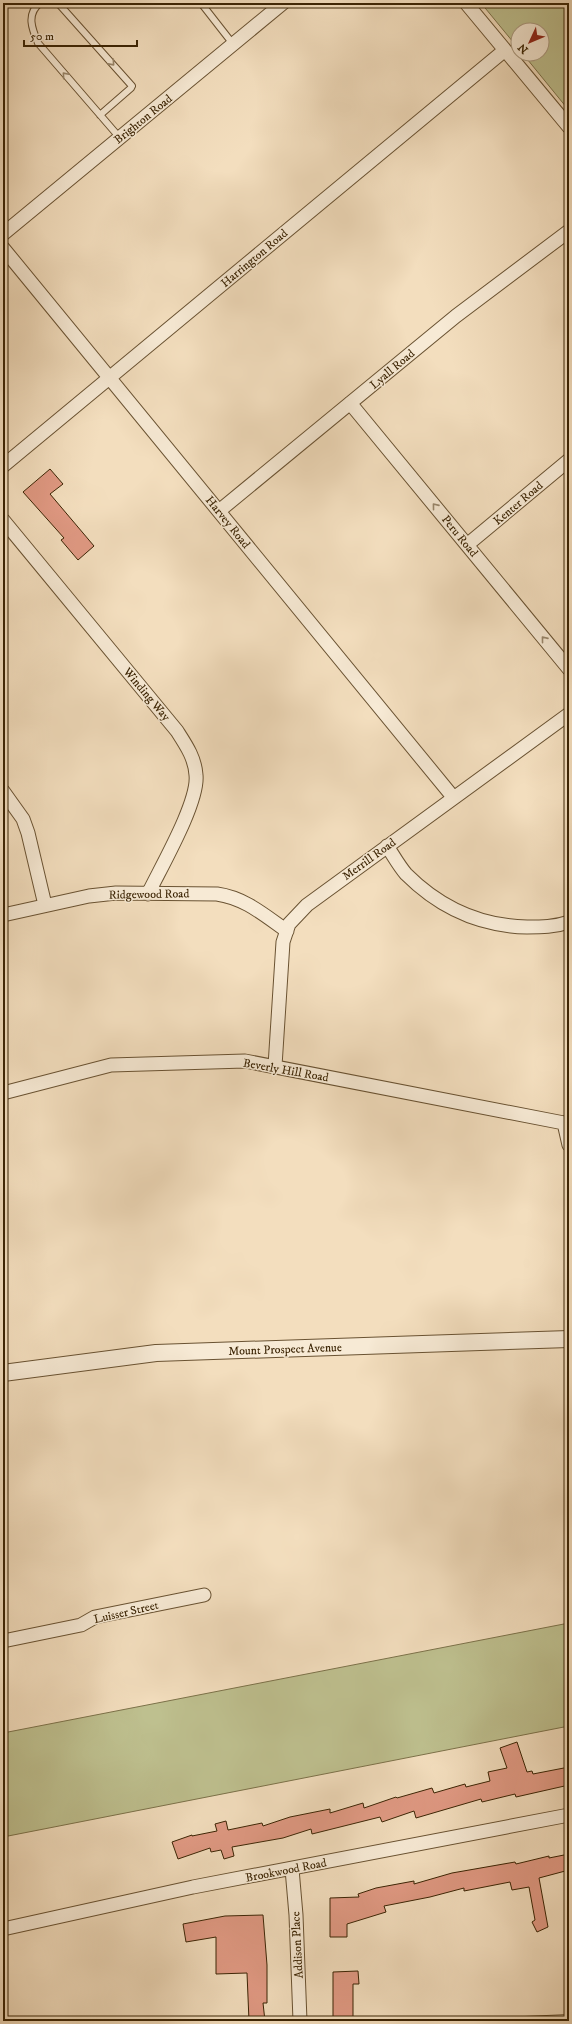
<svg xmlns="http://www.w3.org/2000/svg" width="572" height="2024" viewBox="0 0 572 2024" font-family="'IM FELL DW Pica',serif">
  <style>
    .green { fill: #bec08f; stroke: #7c724a }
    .building { fill: #e19a84; stroke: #3b2404 }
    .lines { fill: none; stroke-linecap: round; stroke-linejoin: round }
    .service-casing { stroke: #695232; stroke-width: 8 }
    .minor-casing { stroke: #695232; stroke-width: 15 }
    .tertiary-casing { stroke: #695232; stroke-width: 18 }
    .service { stroke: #f7ead5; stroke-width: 6 }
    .minor { stroke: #f7ead5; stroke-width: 13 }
    .tertiary { stroke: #f7ead5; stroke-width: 16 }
    .oneway { stroke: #99876c }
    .labels { text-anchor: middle; stroke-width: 3; stroke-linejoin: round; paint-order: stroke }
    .street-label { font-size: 12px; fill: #3b2404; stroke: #f7ead5 }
  </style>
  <rect width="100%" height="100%" fill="#f3debe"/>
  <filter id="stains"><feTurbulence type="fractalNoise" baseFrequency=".005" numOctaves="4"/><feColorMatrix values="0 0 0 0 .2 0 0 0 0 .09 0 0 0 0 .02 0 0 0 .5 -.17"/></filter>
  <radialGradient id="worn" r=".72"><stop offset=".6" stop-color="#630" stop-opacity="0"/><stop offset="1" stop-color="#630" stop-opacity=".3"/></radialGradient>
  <!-- green -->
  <path class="green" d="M 481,3 L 569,3 L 569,107 L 567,108 L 523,54 L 542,54 L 542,30 L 518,30 L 518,48 Z
    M 569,1623 L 569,1726 L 3,1837 L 3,1733 Z"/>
  <!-- building -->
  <path class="building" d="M 50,469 L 63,484 L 50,494 L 94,546 L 78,560 L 61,540 L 64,538 L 23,492 Z
    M 517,1742 L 527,1772 L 532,1771 L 533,1774 L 569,1767 L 569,1785 L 516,1797 L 515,1794 L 482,1802 L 481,1799 L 416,1818 L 414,1811 L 382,1822 L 380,1817 L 312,1834 L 311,1829 L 283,1838 L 232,1847 L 234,1856 L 224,1859 L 221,1850 L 211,1852 L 210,1848 L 178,1859 L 172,1842 L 192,1835 L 192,1836 L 217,1831 L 215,1824 L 226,1821 L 228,1830 L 262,1823 L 263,1826 L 290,1817 L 330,1809 L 330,1813 L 363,1803 L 364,1808 L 396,1797 L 397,1798 L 432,1788 L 434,1793 L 465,1784 L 466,1787 L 490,1781 L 488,1772 L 507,1768 L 500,1748 Z
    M 569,1854 L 569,1870 L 539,1878 L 548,1927 L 537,1932 L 532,1922 L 535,1920 L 529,1887 L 512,1890 L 510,1882 L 464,1891 L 464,1888 L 430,1897 L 384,1906 L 386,1912 L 347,1924 L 347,1937 L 330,1937 L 330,1898 L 359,1897 L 358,1894 L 376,1888 L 414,1881 L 414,1884 L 452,1873 L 515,1862 L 516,1864 L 549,1856 L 549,1858 Z
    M 263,1915 L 267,1965 L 267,2003 L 263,2003 L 265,2021 L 249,2021 L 247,1973 L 216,1974 L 216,1937 L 186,1942 L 183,1924 L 225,1916 Z
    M 358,1971 L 359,1984 L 353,1984 L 353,2021 L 333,2021 L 333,1972 Z"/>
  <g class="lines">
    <!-- service casing -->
    <g class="service-casing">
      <path id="service" d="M 40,3 C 26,14 32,29 38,43 L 120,138
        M 58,3 L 132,86 L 131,88 L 100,115
        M 201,3 L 233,44
        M 505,2021 L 569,2018"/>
    </g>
    <!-- minor casing -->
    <g class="minor-casing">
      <path id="minor" d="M 466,3 L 569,127
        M 3,234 L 283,3
        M 3,248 L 453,797
        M 350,403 L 569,669
        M 3,466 L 505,50
        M 219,511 L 456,316 L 569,231
        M 3,520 L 177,731 C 186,745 195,758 196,775 C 199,802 161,867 148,894
        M 467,545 L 569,460
        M 3,791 L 23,819 L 28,833 L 45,905
        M 387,846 C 393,855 399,866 406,874 C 440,908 479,926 527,927 C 541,927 555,927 569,922
        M 3,915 L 89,896 L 116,893 L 217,894 C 245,898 264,915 287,931
        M 275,1066 L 283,942 L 289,924 L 307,905 L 569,714
        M 3,1093 L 111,1065 L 245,1061 L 569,1124
        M 564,1123 L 569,1145
        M 3,1641 L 81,1625 L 95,1617 L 204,1595
        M 292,1869 L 296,1915 L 300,2021
        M 3,1929 L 193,1887 L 569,1815"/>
    </g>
    <!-- tertiary casing -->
    <g class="tertiary-casing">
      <path id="tertiary" d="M 3,1373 L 156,1353 L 569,1339"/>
    </g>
    <!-- service -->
    <use href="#service" class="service"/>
    <!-- minor -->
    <use href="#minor" class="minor"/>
    <!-- tertiary -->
    <use href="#tertiary" class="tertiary"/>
  </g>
  <!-- one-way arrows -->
  <defs><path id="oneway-chevron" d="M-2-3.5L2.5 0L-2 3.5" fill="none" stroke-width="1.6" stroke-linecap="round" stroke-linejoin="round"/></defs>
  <g class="oneway">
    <use href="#oneway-chevron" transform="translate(112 63) rotate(48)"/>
    <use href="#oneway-chevron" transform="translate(65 75) rotate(-131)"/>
    <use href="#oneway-chevron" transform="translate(435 506) rotate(-129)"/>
    <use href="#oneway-chevron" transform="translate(544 639) rotate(-129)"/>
  </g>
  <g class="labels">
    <!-- street labels -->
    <g class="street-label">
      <text transform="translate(143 119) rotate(-39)" y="4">Brighton Road</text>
      <text transform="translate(254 258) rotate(-40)" y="4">Harrington Road</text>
      <text transform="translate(392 369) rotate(-40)" y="4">Lyall Road</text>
      <text transform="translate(518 503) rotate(-40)" y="4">Kenter Road</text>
      <text transform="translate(228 522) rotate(51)" y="4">Harvey Road</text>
      <text transform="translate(460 536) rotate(51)" y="4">Peru Road</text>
      <text transform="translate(147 694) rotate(50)" y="4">Winding Way</text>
      <text transform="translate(369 859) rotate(-36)" y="4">Merrill Road</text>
      <text transform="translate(149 894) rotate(-1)" y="4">Ridgewood Road</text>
      <text transform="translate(286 1070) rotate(10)" y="4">Beverly Hill Road</text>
      <text transform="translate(285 1349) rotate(-2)" y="4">Mount Prospect Avenue</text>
      <text transform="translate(126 1612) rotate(-13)" y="4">Luisser Street</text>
      <text transform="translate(286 1870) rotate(-11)" y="4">Brookwood Road</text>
      <text transform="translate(297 1945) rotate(-93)" y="4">Addison Place</text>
    </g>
  </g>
  <!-- margin -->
  <rect width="572" height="2024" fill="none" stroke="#f3debe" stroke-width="16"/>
  <rect x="4" y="4" width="564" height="2016" fill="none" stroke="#3b2404" stroke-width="2"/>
  <rect x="8" y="8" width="556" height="2008" fill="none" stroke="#3b2404"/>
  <!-- north arrow -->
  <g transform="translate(530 42) rotate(226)"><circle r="19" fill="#f7ead5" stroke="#ac9b81"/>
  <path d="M0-3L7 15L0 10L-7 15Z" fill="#8f2418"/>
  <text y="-6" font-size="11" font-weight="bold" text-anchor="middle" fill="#3b2404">N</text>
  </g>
  <!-- scale -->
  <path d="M24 40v6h113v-6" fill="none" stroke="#3b2404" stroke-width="2"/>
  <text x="30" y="40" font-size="12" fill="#3b2404" stroke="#f7ead5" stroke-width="3" paint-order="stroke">50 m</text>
  <rect width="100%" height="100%" filter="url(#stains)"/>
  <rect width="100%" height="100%" fill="url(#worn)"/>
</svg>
